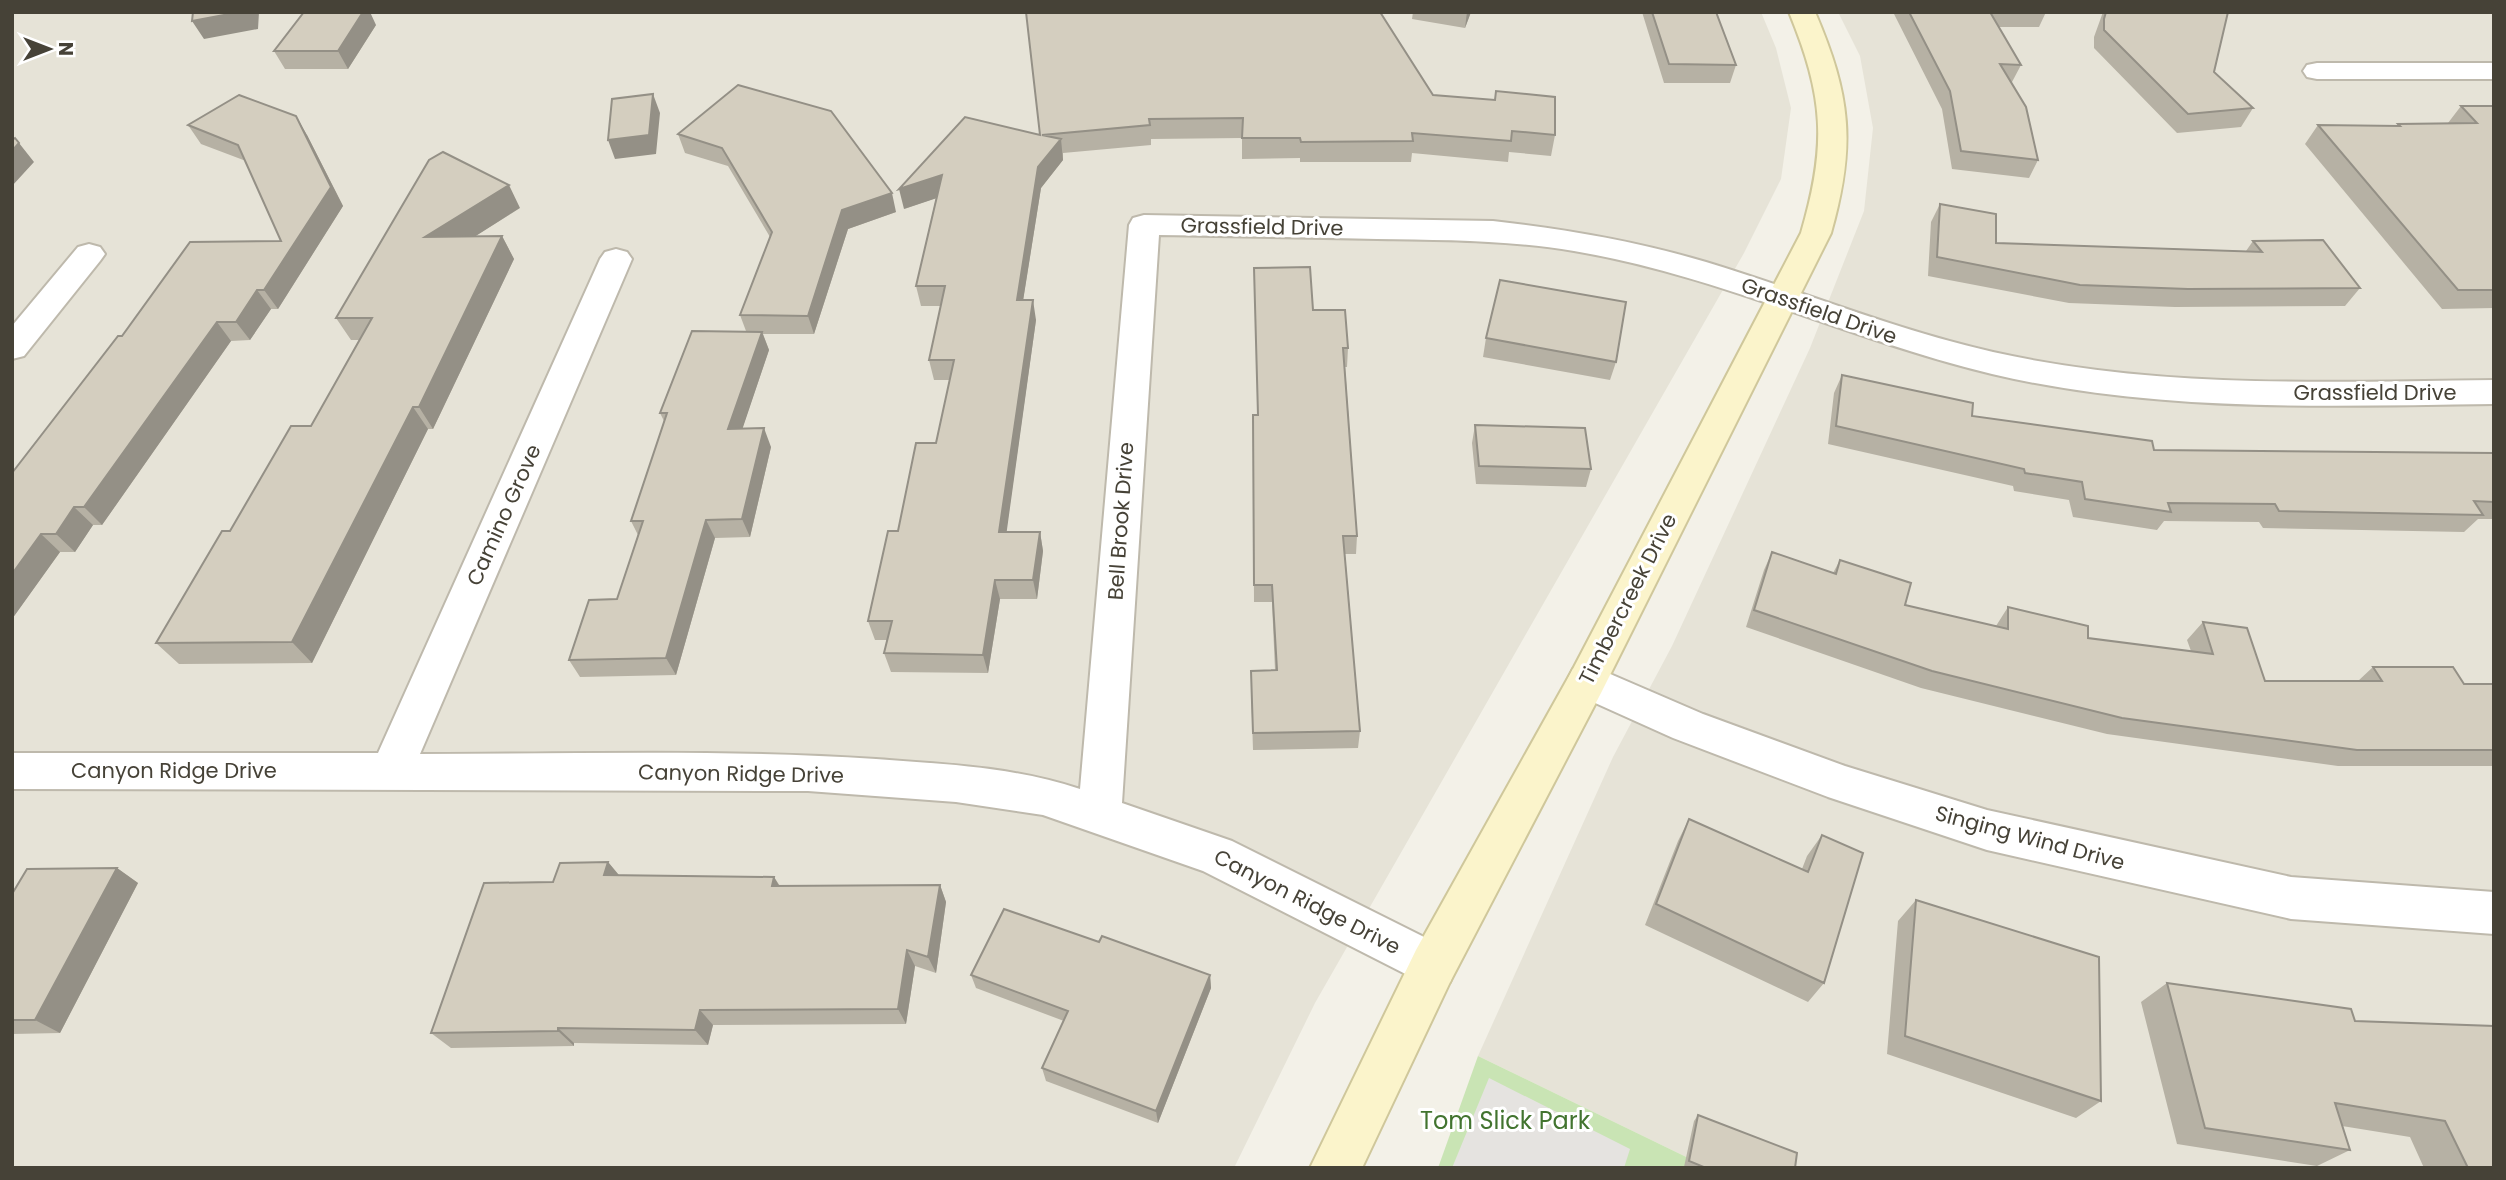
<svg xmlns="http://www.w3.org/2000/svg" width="2506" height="1180" viewBox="0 0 2506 1180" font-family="Poppins,sans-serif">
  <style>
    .residential { fill: #e6e3d7 }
    .green { fill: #c9e4b4 }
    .parking { fill: #e5e3e0 }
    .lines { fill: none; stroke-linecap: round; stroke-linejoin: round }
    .street-casing { stroke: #beb9ac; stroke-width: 4 }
    .secondary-casing { stroke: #cfc79b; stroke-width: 4 }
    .street { fill: #fff; fill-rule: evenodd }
    .secondary { fill: #fbf4cb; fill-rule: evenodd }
    .wall { fill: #b6b1a4 }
    .shaded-wall { fill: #949086 }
    .building { fill: #d4cebf; stroke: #949086; stroke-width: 2 }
    .labels { text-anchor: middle; stroke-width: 6; stroke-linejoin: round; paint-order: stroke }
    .street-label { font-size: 21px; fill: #464237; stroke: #fff }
    .near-park-label { font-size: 24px; fill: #42742f; stroke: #fff }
  </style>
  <rect width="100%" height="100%" fill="#f3f1e8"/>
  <!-- residential -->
  <path class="residential" d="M 12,12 L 1761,12 L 1776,48 L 1791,108 L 1781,179 L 1744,253 L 1315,1003 L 1234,1168 L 12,1168 Z
    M 1838,12 L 2494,12 L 2494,1168 L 1709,1168 L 1478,1056 L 1613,757 L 1672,646 L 1810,348 L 1864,211 L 1873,128 L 1860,56 Z"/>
  <!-- green -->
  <path class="green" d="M 1478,1056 L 1709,1168 L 1438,1168 Z"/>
  <!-- parking -->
  <path class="parking" d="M 1489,1078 L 1630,1149 L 1624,1168 L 1452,1168 Z"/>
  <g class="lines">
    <!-- street casing -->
    <g class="street-casing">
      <path id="street" d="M 2317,63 L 2494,63 L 2494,79 L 2317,79 L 2307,77 L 2303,71 L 2307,65 Z
        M 1144,215 L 1493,221 C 1565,229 1636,241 1706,262 C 1802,291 1895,330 1993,352 C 2158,389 2326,382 2494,380 L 2494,404 C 2326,406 2156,413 1992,374 C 1850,340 1718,275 1574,251 C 1508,240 1443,240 1377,239 C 1304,237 1231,236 1159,235 L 1122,803 L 1232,841 L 1450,950 L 1456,966 L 1450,982 L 1433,988 L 1203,871 L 1043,815 L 956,802 L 808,791 L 12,789 L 12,753 L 378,753 L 600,259 L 605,252 L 616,249 L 627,252 L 632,259 L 420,754 C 572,754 725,749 876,759 C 945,764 1014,767 1080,789 L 1129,225 L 1133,218 Z
        M 89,244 L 100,247 L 105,254 L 100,261 L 24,356 L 12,359 L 12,326 L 78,247 Z
        M 1587,664 L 1703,714 L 1845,766 L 1987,810 L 2291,877 L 2494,892 L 2494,934 L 2291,919 L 1987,850 L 1828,797 L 1673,738 L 1573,693 L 1567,681 L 1573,669 Z"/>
    </g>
    <!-- secondary casing -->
    <g class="secondary-casing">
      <path id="secondary" d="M 1789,12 L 1815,12 C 1851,96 1856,145 1831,233 L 1601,693 L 1450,982 L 1362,1168 L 1310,1168 L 1416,950 L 1573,669 L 1801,233 C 1827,145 1824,97 1789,12 Z"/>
    </g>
    <!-- street -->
    <use href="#street" class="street"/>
    <!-- secondary -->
    <use href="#secondary" class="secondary"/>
  </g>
  <!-- wall -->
  <path class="wall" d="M 1026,12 L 1433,95 L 1555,135 L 1551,156 L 1509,152 L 1508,162 L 1412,153 L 1411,162 L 1300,162 L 1300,158 L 1242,159 L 1242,138 L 1151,139 L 1151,145 L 1063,153 L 1063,160 L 1041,188 L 1023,300 L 1036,320 L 1006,532 L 1040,532 L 1043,551 L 1037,599 L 1000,599 L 988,673 L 891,672 L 884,653 L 887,640 L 875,640 L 868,621 L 898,531 L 936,443 L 950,380 L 934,380 L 929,360 L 941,306 L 921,306 L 916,286 L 936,198 L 904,209 L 1040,135 Z
    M 1413,12 L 1471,12 L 1465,28 L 1412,19 Z
    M 1642,12 L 1716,12 L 1736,65 L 1730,83 L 1664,83 Z
    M 1893,12 L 2046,12 L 2039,27 L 1999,27 L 2021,65 L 2012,82 L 2011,82 L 2038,160 L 2029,178 L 1952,169 L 1942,109 Z
    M 2103,12 L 2228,12 L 2214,72 L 2253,108 L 2241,127 L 2177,133 L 2094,48 L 2094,37 Z
    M 376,25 L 348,69 L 285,69 L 274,51 Z
    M 738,85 L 896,212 L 848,229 L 814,334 L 763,334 L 769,350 L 742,429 L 771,447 L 750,537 L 715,538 L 676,675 L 580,677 L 569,660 L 617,599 L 638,535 L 631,521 L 664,421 L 660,413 L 746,331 L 740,315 L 770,237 L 728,166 L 685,153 L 678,134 Z
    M 2461,106 L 2494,106 L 2494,308 L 2442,309 L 2305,144 L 2318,125 L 2396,126 L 2398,124 L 2448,123 Z
    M 188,125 L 307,135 L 343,206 L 278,309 L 271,309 L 250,340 L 231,341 L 102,525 L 93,525 L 75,552 L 60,552 L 12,619 L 12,473 L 122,336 L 281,241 L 246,161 L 201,144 Z
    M 1940,204 L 1996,243 L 2246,251 L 2253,241 L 2360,288 L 2345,306 L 2175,307 L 2069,303 L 1928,276 L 1931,222 Z
    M 520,208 L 475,236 L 502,236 L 514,259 L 433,429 L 428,429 L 312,663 L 179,664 L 156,643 L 230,531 L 311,426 L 359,340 L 351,340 L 336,318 Z
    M 1254,268 L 1313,310 L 1348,348 L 1347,367 L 1345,367 L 1357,536 L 1356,554 L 1345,554 L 1360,731 L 1358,748 L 1253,750 L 1251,687 L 1275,670 L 1272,602 L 1254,602 L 1253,415 L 1258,415 Z
    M 1486,338 L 1616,362 L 1610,380 L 1483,357 Z
    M 1842,375 L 1972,416 L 2154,450 L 2494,453 L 2494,519 L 2478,519 L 2464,532 L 2263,528 L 2259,522 L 2164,521 L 2157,530 L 2073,517 L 2069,500 L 2014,491 L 2013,486 L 1828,444 L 1834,393 Z
    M 1475,425 L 1591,469 L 1586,487 L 1476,484 L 1472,443 Z
    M 1772,552 L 1833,573 L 1840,560 L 1905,605 L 1996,626 L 2008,607 L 2088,638 L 2191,651 L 2187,640 L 2203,622 L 2265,681 L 2358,681 L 2373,667 L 2464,684 L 2494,684 L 2494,766 L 2338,766 L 2107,734 L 1921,688 L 1746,627 L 1764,570 Z
    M 1689,819 L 1802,869 L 1807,856 L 1822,835 L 1824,983 L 1808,1002 L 1645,925 L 1678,841 Z
    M 608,862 L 619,875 L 774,877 L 780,886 L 940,885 L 946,902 L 936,973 L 915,966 L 906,1024 L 713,1025 L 708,1045 L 574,1043 L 574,1046 L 451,1048 L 431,1033 L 553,882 Z
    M 117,868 L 138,883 L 60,1033 L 12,1034 L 12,894 Z
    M 1916,900 L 2101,1101 L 2076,1118 L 1887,1054 L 1898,921 Z
    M 1099,942 L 1210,975 L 1211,988 L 1158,1123 L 1046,1081 L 1042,1068 L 1064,1021 L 976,988 L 971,975 Z
    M 2167,983 L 2355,1021 L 2494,1168 L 2424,1168 L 2410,1137 L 2342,1126 L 2350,1150 L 2317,1166 L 2177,1144 L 2141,1002 Z
    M 1698,1115 L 1795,1168 L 1687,1168 L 1684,1167 L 1694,1121 Z"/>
  <!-- shaded-wall -->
  <path class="shaded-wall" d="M 240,12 L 259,12 L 258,29 L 204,39 L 192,21 Z
    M 363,12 L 370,12 L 376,25 L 348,69 L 338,51 Z
    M 1467,12 L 1471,12 L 1465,28 Z
    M 653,94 L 660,113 L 656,154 L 615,159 L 608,140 Z
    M 296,116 L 307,135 L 343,206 L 278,309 L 264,290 L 331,187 Z
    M 1061,139 L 1063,160 L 1041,188 L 1020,320 L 1017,300 L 1038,167 Z
    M 19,143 L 34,162 L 12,186 L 12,151 Z
    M 942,175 L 946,195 L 904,209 L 899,189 Z
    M 509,185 L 520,208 L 438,260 L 425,237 Z
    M 892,193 L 896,212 L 848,229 L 814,334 L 808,316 L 842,210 Z
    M 502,236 L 514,259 L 433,429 L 419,407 Z
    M 257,290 L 271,309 L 250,340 L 236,322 Z
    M 1033,300 L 1036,320 L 1004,551 L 999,532 Z
    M 217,322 L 231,341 L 102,525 L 84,507 Z
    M 762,332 L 769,350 L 736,448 L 728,429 Z
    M 413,407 L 428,429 L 312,663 L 292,642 Z
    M 764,428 L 771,447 L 750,537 L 742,519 Z
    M 74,507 L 93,525 L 75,552 L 56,534 Z
    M 706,520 L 715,538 L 676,675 L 666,658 Z
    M 1040,532 L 1043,551 L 1037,599 L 1033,580 Z
    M 41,534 L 60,552 L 12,619 L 12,574 Z
    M 995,580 L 1000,599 L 988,673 L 983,655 Z
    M 608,862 L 622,879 L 604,875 Z
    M 117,868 L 138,883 L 60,1033 L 35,1020 Z
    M 774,877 L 784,894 L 772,886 Z
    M 940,885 L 946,902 L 936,973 L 928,957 Z
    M 907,950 L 915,966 L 906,1024 L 898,1009 Z
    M 1210,975 L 1211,988 L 1158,1123 L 1156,1111 Z
    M 700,1010 L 713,1025 L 708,1045 L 695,1030 Z
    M 558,1028 L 574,1043 L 574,1046 L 558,1031 Z"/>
  <!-- building -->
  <path class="building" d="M 193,12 L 240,12 L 192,21 Z
    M 304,12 L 363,12 L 338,51 L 274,51 Z
    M 1026,12 L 1380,12 L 1433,95 L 1495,100 L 1496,91 L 1555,97 L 1555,135 L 1512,131 L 1511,141 L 1412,133 L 1413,141 L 1301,142 L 1300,138 L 1242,138 L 1243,118 L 1149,119 L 1150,125 L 1042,135 L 1061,139 L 1038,167 L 1017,300 L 1033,300 L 999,532 L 1040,532 L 1033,580 L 995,580 L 983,655 L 884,653 L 892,621 L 868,621 L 888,531 L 898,531 L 916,443 L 936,443 L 954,360 L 929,360 L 945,286 L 916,286 L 942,175 L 899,189 L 965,117 L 1040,135 Z
    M 1652,12 L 1716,12 L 1736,65 L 1669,64 Z
    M 1909,12 L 1990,12 L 2021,65 L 2000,64 L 2026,107 L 2038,160 L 1961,151 L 1950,91 Z
    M 2106,12 L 2228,12 L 2214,72 L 2253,108 L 2188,114 L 2104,30 L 2104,19 Z
    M 738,85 L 831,111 L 892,193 L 842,210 L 808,316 L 740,315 L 772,232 L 722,148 L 678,134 Z
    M 653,94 L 649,135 L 608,140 L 612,99 Z
    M 239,95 L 296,116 L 331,187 L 264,290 L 257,290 L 236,322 L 217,322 L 84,507 L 74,507 L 56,534 L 41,534 L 12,574 L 12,473 L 118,336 L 122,336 L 190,242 L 281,241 L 238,145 L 188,125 Z
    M 2461,106 L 2494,106 L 2494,290 L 2458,290 L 2318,125 L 2400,126 L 2398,124 L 2477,123 Z
    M 15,138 L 19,143 L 12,151 L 12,140 Z
    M 443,152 L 509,185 L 425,237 L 502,236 L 419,407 L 413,407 L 292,642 L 156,643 L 222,531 L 230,531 L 291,426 L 311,426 L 372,318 L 336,318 L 429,160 Z
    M 1940,204 L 1996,214 L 1996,243 L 2262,252 L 2253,241 L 2323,240 L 2360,288 L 2188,289 L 2080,285 L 1937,257 Z
    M 1310,267 L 1313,310 L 1345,310 L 1348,348 L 1343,348 L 1357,536 L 1343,536 L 1360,731 L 1253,733 L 1251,671 L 1277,670 L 1272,585 L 1254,585 L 1253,415 L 1258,415 L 1254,268 Z
    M 1500,280 L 1626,302 L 1616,362 L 1486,338 Z
    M 692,331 L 762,332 L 728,429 L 764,428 L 742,519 L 706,520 L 666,658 L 569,660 L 589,600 L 617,599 L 643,521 L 631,521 L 667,413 L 660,413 Z
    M 1842,375 L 1973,403 L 1972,416 L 2152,441 L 2154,450 L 2494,453 L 2494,502 L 2474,501 L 2483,515 L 2279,511 L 2275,504 L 2168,503 L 2171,512 L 2085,499 L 2082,482 L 2025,473 L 2024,469 L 1836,426 Z
    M 1475,425 L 1585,428 L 1591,469 L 1479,466 Z
    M 1772,552 L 1836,574 L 1840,560 L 1911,583 L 1905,605 L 2008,629 L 2008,607 L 2088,626 L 2088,638 L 2213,654 L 2203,622 L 2247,628 L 2265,681 L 2382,681 L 2373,667 L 2453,667 L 2464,684 L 2494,684 L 2494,750 L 2357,750 L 2122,718 L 1932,671 L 1754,610 Z
    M 1689,819 L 1808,872 L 1822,835 L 1863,853 L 1824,983 L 1656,904 Z
    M 608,862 L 604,875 L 774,877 L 772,886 L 940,885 L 928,957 L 907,950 L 898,1009 L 700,1010 L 695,1030 L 558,1028 L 558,1031 L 431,1033 L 484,883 L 553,882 L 560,863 Z
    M 117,868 L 35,1020 L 12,1020 L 12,894 L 27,869 Z
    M 1916,900 L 2099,957 L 2101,1101 L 1905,1036 Z
    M 1004,909 L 1099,942 L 1102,936 L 1210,975 L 1156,1111 L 1042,1068 L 1068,1011 L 971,975 Z
    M 2167,983 L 2351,1009 L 2355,1021 L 2494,1026 L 2494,1168 L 2468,1168 L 2445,1121 L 2335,1103 L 2350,1150 L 2205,1128 Z
    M 1698,1115 L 1797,1153 L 1795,1168 L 1706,1168 L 1689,1161 Z"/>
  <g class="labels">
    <!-- street labels -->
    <g class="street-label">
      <text transform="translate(1262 227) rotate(1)" y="7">Grassfield Drive</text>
      <text transform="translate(1819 311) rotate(19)" y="7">Grassfield Drive</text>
      <text x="2375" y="400">Grassfield Drive</text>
      <text transform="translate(504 515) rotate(-66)" y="7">Camino Grove</text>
      <text transform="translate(1121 521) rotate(-86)" y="7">Bell Brook Drive</text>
      <text transform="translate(1628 599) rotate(-63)" y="7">Timbercreek Drive</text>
      <text x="174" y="778">Canyon Ridge Drive</text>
      <text transform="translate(741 774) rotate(1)" y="7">Canyon Ridge Drive</text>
      <text transform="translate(2030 838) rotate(15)" y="7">Singing Wind Drive</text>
      <text transform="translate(1307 902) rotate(27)" y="7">Canyon Ridge Drive</text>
    </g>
    <!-- near-park labels -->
    <g class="near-park-label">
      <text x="1505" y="1129">Tom Slick Park</text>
    </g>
  </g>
  <!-- border -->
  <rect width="2506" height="1180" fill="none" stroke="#464237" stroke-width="28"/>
  <!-- north arrow -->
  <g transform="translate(49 49) rotate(90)" stroke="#ffffff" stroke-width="5" paint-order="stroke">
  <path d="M0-5L12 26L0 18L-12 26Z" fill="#464237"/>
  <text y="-10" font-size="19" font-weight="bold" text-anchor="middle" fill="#464237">N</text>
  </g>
</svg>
